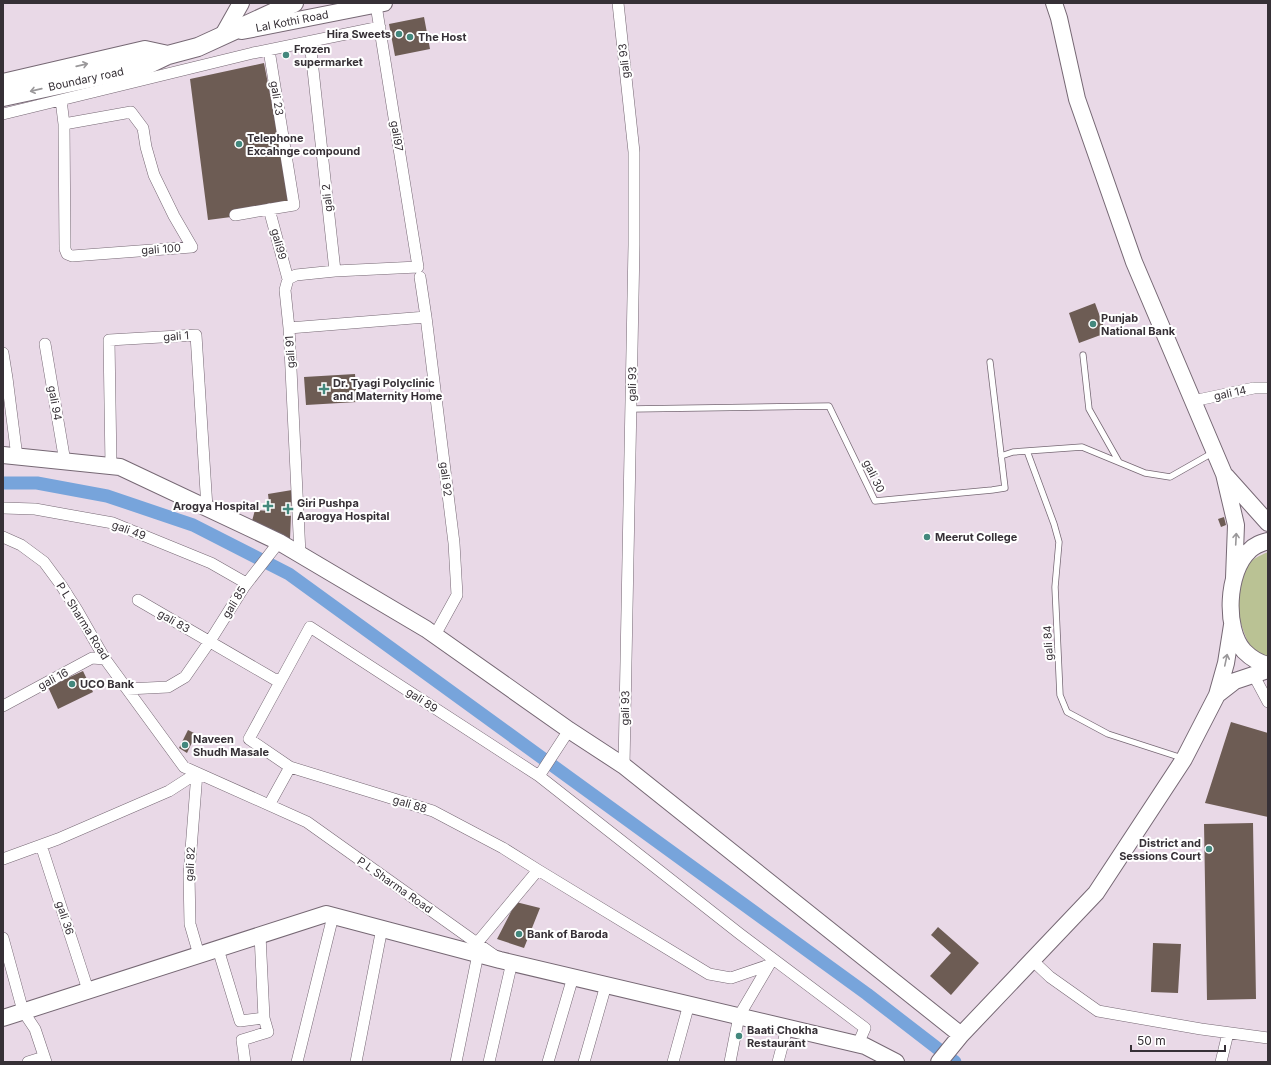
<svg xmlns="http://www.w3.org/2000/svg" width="1271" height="1065" viewBox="0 0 1271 1065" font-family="Inter,sans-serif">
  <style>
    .green { fill: #bac294 }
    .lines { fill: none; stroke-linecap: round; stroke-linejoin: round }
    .canal { stroke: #77a4db; stroke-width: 13 }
    .building { fill: #6d5c54 }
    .lane-casing { stroke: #766874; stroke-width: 7 }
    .street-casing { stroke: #766874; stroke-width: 12 }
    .secondary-casing { stroke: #766874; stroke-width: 18 }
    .primary-casing { stroke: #766874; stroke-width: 20 }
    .lane { stroke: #fff; stroke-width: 5.5 }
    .street { stroke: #fff; stroke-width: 11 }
    .secondary { stroke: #fff; stroke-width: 16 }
    .primary { stroke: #fff; stroke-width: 18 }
    .oneway { stroke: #9a989a }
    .poi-dot { fill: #43887d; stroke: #fff; stroke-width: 1.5 }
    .labels { text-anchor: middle; stroke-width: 4; stroke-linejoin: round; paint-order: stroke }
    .street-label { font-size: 11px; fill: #363036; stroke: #fff }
    .poi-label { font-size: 11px; font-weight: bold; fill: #363036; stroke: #fff; text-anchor: start }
  </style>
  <rect width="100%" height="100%" fill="#e9d9e7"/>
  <!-- green -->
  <path class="green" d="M 1268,552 L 1268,658 C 1264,656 1257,655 1254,652 C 1247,644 1238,617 1237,606 C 1236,596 1240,574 1245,567 C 1251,560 1260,555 1268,552 Z"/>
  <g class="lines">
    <!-- canal -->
    <path class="canal" d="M 3,483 L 37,483 L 107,496 L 193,525 L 289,574 L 867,994 L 955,1062"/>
  </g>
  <!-- building -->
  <path class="building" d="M 424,17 L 430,49 L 395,56 L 389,24 Z
    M 264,63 L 292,209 L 208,220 L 190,79 Z
    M 1095,303 L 1106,333 L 1079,343 L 1069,313 Z
    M 355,374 L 357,402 L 306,405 L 304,377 Z
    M 292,490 L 290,539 L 252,521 L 255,510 L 270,511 L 268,494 Z
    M 1224,517 L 1226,525 L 1221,527 L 1218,519 Z
    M 83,671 L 93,692 L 58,709 L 48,687 Z
    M 1231,722 L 1268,733 L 1268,817 L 1205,803 Z
    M 188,730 L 196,734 L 187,753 L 179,748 Z
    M 1253,823 L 1256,999 L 1207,1000 L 1204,824 Z
    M 516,902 L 540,908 L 524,948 L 497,939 Z
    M 938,927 L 979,963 L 951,995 L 930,976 L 951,953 L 931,935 Z
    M 1153,943 L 1181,944 L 1178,993 L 1151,992 Z"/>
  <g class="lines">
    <!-- lane casing -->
    <g class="lane-casing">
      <path id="lane" d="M 1083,355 L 1089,409 L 1119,462
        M 631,409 L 829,406 L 875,501 L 992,490 L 1005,488 L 990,362
        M 1027,451 L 1054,524 L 1059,542 L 1055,587 L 1060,695 L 1067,712 L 1108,734 L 1182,758
        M 1001,456 L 1013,452 L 1082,447 L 1145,473 L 1170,477 L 1214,452"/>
    </g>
    <!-- street casing -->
    <g class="street-casing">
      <path id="street" d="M 618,3 L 634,152 L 634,245 L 624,766
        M 310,42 L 335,271 L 418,267 L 376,5
        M 61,100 L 64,124 L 65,249 L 67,254 L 72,256 L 192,247 L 174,216 L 154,175 L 146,147 L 143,128 L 131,112 L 64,124
        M 3,114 L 253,53 L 380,27
        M 269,209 L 288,279
        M 235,215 L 294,205 L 269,50
        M 426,317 L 454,543 L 457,595 L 435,635
        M 289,328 L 285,290 L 288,279 L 296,275 L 335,271
        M 45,344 L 65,462
        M 3,353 L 7,378
        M 3,378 L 7,378 L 17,457
        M 1193,401 L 1254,388 L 1268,388
        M 111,466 L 109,340 L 196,335 L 207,508
        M 3,508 L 35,509 L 113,523 L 211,563 L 246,583
        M 3,537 L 21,545 L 44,562 L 61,585 L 77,610 L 105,659 L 184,767 L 307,822 L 495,956
        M 300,554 L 289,328 L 426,317 L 420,277
        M 138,600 L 274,679 L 281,680
        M 1253,674 L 1268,702
        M 127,689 L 168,687 L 185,677 L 210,641 L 244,587 L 279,542
        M 3,706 L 92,658 L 105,659
        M 569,730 L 539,776 L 310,627 L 249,739 L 290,767 L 433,811 L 503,848 L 538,870 L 709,974 L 731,978 L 769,965
        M 197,773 L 189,875 L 190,924 L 199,955
        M 539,776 L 740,934 L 865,1028 L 858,1044
        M 269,805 L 290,767
        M 41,845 L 88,990
        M 3,859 L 58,839 L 169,791 L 197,773
        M 3,938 L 23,1011 L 35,1029 L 46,1062
        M 477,943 L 538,870
        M 218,949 L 240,1021 L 264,1018 L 260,935
        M 1032,960 L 1050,977 L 1098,1011 L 1201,1029 L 1268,1038
        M 28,1062 L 44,1057
        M 245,1062 L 242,1040 L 268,1032 L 264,1018
        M 297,1062 L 333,916
        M 356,1062 L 382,928
        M 456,1062 L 478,954
        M 489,1062 L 512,962
        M 548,1062 L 573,977
        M 584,1062 L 606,985
        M 673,1062 L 689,1004
        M 730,1062 L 739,1016 L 769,965
        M 778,1062 L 787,1028
        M 1221,1062 L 1228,1033"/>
    </g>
    <!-- secondary casing -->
    <g class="secondary-casing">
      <path id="secondary" d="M 1054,3 L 1059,18 L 1077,99 L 1134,262 L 1224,474 L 1236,525 L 1234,578
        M 242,31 L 384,3
        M 223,35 L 241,3
        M 3,455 L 120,467 L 279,542 L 426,629 L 569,730 L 624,766 L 961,1035
        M 1226,476 L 1268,523
        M 1268,541 C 1261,543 1254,545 1249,551 C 1227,571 1224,629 1244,651 C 1251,658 1259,663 1268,665
        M 1217,695 L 1235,681 L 1268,670
        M 3,1018 L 326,914 L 500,960 L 865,1046 L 896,1062
        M 939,1062 L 961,1035 L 1096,893 L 1184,759 L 1217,695 L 1226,663 L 1232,625"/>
    </g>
    <!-- primary casing -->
    <g class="primary-casing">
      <path id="primary" d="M 3,83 L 145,50 L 168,55
        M 3,97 L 143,67 L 168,55 L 198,47 L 294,3"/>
    </g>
    <!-- lane -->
    <use href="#lane" class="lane"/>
    <!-- street -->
    <use href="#street" class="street"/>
    <!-- secondary -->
    <use href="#secondary" class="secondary"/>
    <!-- primary -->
    <use href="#primary" class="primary"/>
  </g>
  <!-- one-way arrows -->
  <defs><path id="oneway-shaft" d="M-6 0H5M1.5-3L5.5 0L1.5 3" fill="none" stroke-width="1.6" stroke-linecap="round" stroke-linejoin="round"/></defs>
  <g class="oneway">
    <use href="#oneway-shaft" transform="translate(82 65) rotate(-13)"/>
    <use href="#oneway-shaft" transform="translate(36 90) rotate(167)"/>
    <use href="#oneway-shaft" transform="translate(1236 539) rotate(-87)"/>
    <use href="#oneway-shaft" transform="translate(1226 660) rotate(-78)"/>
  </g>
  <!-- markers -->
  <g class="poi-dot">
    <circle cx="399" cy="34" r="4"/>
    <circle cx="410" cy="37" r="4"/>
    <circle cx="286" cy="55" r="4"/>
    <circle cx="239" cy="144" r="4"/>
    <circle cx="1093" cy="324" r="4"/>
    <path d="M322 383h4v4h4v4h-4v4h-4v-4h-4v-4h4z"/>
    <path d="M266 500h4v4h4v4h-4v4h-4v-4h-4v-4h4z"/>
    <path d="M286 503h4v4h4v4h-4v4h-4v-4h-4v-4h4z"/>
    <circle cx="927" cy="537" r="4"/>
    <circle cx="72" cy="684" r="4"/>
    <circle cx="185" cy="745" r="4"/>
    <circle cx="1209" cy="849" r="4"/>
    <circle cx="519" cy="934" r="4"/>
    <circle cx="739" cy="1036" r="4"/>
  </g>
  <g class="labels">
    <!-- street labels -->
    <g class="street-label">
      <text transform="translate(292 21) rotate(-11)" y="4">Lal Kothi Road</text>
      <text transform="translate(624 61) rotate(-96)" y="4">gali 93</text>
      <text transform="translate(86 79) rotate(-12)" y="4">Boundary road</text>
      <text transform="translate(277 98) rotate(81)" y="4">gali 23</text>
      <text transform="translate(397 136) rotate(81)" y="4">gali97</text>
      <text transform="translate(327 198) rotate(-96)" y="4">gali 2</text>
      <text transform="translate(279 244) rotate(75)" y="4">gali99</text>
      <text transform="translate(161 249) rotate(-4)" y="4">gali 100</text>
      <text transform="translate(176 336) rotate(-4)" y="4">gali 1</text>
      <text transform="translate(290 352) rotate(-93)" y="4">gali 91</text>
      <text transform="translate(632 384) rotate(-89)" y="4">gali 93</text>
      <text transform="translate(1230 393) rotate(-12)" y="4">gali 14</text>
      <text transform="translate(55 403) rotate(80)" y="4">gali 94</text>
      <text transform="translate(874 476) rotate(64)" y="4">gali 30</text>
      <text transform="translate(446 479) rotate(83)" y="4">gali 92</text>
      <text transform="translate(129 530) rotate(20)" y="4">gali 49</text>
      <text transform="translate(234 602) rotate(-58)" y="4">gali 85</text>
      <text transform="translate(83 621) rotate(58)" y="4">P L Sharma Road</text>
      <text transform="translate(174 621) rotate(30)" y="4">gali 83</text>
      <text transform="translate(1048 643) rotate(-93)" y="4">gali 84</text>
      <text transform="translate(53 679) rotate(-28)" y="4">gali 16</text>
      <text transform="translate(422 700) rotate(33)" y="4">gali 89</text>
      <text transform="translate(625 708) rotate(-89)" y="4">gali 93</text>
      <text transform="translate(410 804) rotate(17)" y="4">gali 88</text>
      <text transform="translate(190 864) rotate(-87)" y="4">gali 82</text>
      <text transform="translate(395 885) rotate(35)" y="4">P L Sharma Road</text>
      <text transform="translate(65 918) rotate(72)" y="4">gali 36</text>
    </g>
    <!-- poi labels -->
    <g class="poi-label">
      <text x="391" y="38" text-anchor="end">Hira Sweets</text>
      <text x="418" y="41">The Host</text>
      <text x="294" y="53">Frozen<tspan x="294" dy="13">supermarket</tspan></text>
      <text x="247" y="142">Telephone<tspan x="247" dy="13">Excahnge compound</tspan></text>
      <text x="1101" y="322">Punjab<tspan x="1101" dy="13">National Bank</tspan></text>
      <text x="333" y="387">Dr. Tyagi Polyclinic<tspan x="333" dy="13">and Maternity Home</tspan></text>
      <text x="297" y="507">Giri Pushpa<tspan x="297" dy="13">Aarogya Hospital</tspan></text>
      <text x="259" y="510" text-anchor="end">Arogya Hospital</text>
      <text x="935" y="541">Meerut College</text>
      <text x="80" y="688">UCO Bank</text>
      <text x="193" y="743">Naveen<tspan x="193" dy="13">Shudh Masale</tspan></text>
      <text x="1201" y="847" text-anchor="end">District and<tspan x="1201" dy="13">Sessions Court</tspan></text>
      <text x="527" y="938">Bank of Baroda</text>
      <text x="747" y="1034">Baati Chokha<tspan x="747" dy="13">Restaurant</tspan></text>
    </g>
  </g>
  <!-- border -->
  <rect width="1271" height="1065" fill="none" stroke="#363036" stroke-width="8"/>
  <!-- scale -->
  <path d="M1131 1045v6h94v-6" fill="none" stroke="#363036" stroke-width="2"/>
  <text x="1137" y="1045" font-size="12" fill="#363036" stroke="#ffffff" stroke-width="3" paint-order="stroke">50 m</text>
</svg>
